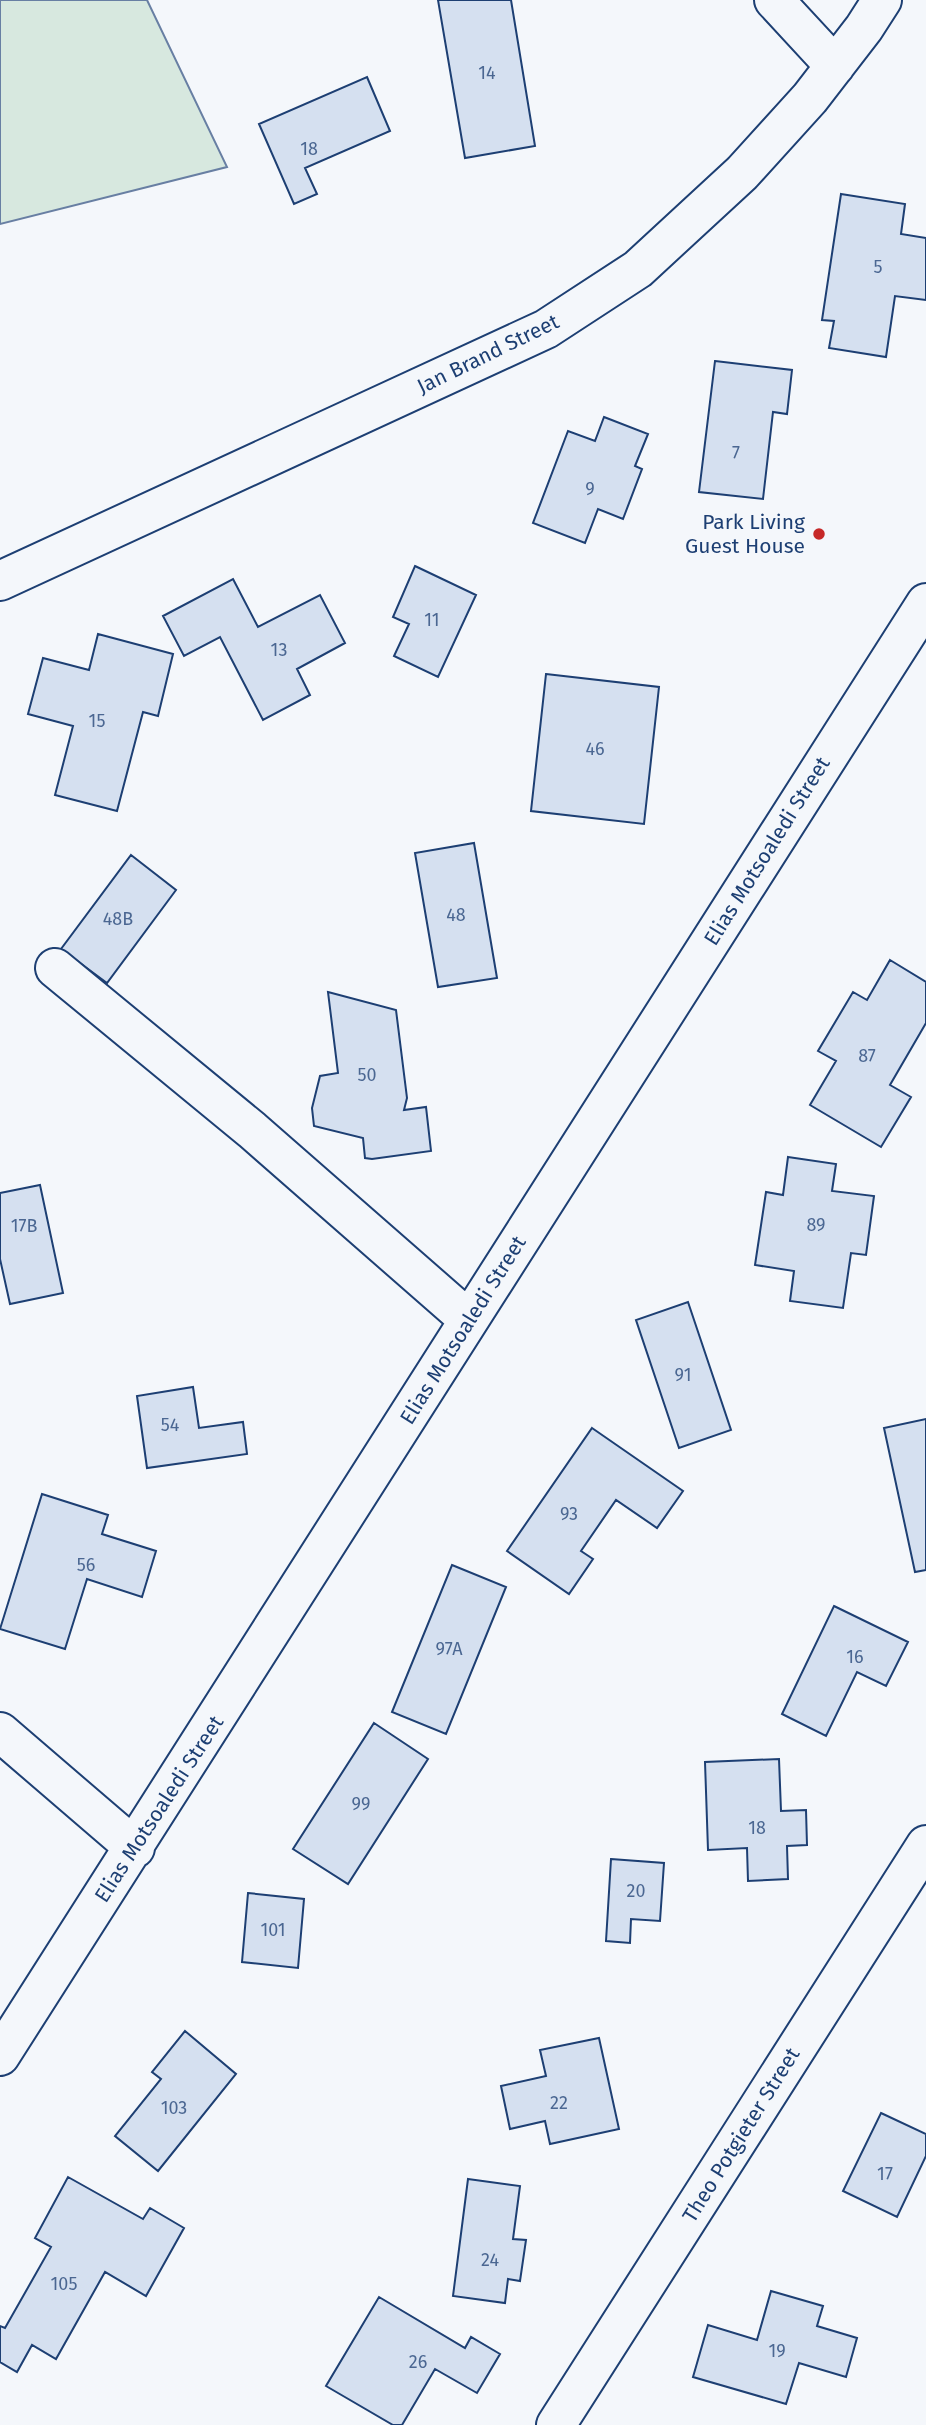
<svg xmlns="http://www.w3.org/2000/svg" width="926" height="2425" viewBox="0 0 926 2425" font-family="'Fira Sans',sans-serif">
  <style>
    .grass { fill: #d7e8df; stroke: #687fa3; stroke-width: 2 }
    .building { fill: #d5e0f0; stroke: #1d3f73; stroke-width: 2 }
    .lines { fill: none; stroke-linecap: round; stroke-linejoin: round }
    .minor-casing { stroke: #1d3f73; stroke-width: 42 }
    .minor { stroke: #f4f7fb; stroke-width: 38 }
    .poi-dot { fill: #c62828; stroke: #f4f7fb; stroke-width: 2.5 }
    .labels { text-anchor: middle; stroke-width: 5; stroke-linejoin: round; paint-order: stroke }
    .number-label { font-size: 18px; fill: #4b6792 }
    .street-label { font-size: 21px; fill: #1d3f73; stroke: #f4f7fb }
    .poi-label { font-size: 21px; fill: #1d3f73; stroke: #f4f7fb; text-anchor: end }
  </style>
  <rect width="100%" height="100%" fill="#f4f7fb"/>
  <!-- grass -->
  <path class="grass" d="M 0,0 L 147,0 L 227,167 L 0,224 Z"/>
  <!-- building -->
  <path class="building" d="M 438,0 L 511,0 L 535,146 L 465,158 Z
    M 367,77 L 390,131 L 305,168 L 317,194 L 294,204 L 259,124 Z
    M 841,194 L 905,204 L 901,234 L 926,238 L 926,300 L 895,296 L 886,357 L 829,348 L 834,321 L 822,320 Z
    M 715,361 L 792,370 L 787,414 L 773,412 L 763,499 L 699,492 Z
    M 604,417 L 648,434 L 635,466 L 642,469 L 623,519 L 598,509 L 585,543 L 533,523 L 568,431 L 595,441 Z
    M 415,566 L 476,595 L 438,677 L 394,656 L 409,624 L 393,617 Z
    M 233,579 L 258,627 L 320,595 L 345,643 L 297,669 L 310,695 L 263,720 L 220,637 L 184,656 L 163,616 Z
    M 98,634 L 173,654 L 158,716 L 143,712 L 117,811 L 55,795 L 73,726 L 28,714 L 43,658 L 89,670 Z
    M 546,674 L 659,687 L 644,824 L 531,811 Z
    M 474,843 L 497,978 L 438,987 L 415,853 Z
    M 131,855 L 176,890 L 107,983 L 61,949 Z
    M 890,960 L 926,982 L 926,1023 L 890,1085 L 911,1097 L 881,1147 L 810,1105 L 836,1061 L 818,1051 L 853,992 L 867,1000 Z
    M 328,992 L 396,1010 L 407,1098 L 404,1110 L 426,1107 L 431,1151 L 372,1159 L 365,1158 L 363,1138 L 314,1126 L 312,1108 L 320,1076 L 338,1073 Z
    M 788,1157 L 836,1164 L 832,1191 L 874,1196 L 866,1255 L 851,1253 L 843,1308 L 790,1301 L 794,1271 L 755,1265 L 766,1192 L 783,1195 Z
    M 40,1185 L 63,1293 L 10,1304 L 0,1259 L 0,1193 Z
    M 688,1302 L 731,1430 L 679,1448 L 636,1320 Z
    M 193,1387 L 199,1428 L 243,1422 L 247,1454 L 147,1468 L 137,1396 Z
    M 926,1419 L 926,1570 L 915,1572 L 884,1428 Z
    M 592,1428 L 683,1491 L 657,1528 L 616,1500 L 581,1551 L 593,1559 L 569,1594 L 507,1551 Z
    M 42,1494 L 108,1515 L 102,1534 L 156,1551 L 142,1597 L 87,1579 L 65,1649 L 0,1629 Z
    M 452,1565 L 506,1587 L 446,1734 L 392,1712 Z
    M 834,1606 L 908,1642 L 886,1686 L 857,1672 L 826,1736 L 782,1714 Z
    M 374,1723 L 428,1759 L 348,1884 L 293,1849 Z
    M 779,1759 L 781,1811 L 806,1810 L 807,1845 L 787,1846 L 788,1879 L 748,1881 L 747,1848 L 708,1850 L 705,1762 Z
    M 611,1859 L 664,1863 L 660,1921 L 631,1919 L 630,1943 L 606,1941 Z
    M 248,1893 L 304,1899 L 298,1968 L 242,1962 Z
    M 185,2031 L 236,2074 L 158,2171 L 115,2136 L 161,2079 L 152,2072 Z
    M 599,2038 L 619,2129 L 550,2144 L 545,2121 L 510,2129 L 501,2086 L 546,2076 L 540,2050 Z
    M 881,2113 L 926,2134 L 926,2156 L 897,2217 L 843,2191 Z
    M 68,2177 L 143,2219 L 150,2208 L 184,2228 L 146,2296 L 105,2272 L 56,2359 L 32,2345 L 17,2372 L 0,2362 L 0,2326 L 5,2328 L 51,2247 L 35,2238 Z
    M 468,2179 L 520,2186 L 513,2239 L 526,2240 L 520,2281 L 508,2279 L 505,2303 L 453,2296 Z
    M 771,2291 L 823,2306 L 817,2326 L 857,2338 L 846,2377 L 799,2363 L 786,2404 L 693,2377 L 708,2325 L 757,2340 Z
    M 379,2297 L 465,2348 L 471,2337 L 500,2354 L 477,2393 L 435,2369 L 402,2425 L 393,2425 L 326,2386 Z"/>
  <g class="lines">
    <!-- minor casing -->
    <g class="minor-casing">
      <path id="minor" d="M 774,0 L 835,66
        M 0,581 L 546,329 L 638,269 L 742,173 L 810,98 L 864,28 L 882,0
        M 55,968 L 252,1130 L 469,1320
        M 0,1732 L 135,1848
        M 0,2056 L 926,603
        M 556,2425 L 926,1845"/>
    </g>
    <!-- minor -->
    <use href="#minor" class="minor"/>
  </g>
  <!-- markers -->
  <circle class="poi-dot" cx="819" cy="534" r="7"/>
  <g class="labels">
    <!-- number labels -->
    <g class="number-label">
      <text x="487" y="79">14</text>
      <text x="309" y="155">18</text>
      <text x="878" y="273">5</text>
      <text x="736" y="459">7</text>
      <text x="590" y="495">9</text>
      <text x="432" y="626">11</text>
      <text x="279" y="656">13</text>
      <text x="97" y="727">15</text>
      <text x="595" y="755">46</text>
      <text x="456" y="921">48</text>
      <text x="118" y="925">48B</text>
      <text x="867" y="1062">87</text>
      <text x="367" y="1081">50</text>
      <text x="816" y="1231">89</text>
      <text x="24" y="1232">17B</text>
      <text x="683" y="1381">91</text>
      <text x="170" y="1431">54</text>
      <text x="569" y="1520">93</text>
      <text x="86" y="1571">56</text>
      <text x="449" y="1655">97A</text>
      <text x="855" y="1663">16</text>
      <text x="361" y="1810">99</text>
      <text x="757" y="1834">18</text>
      <text x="636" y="1897">20</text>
      <text x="273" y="1936">101</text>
      <text x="559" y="2109">22</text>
      <text x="174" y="2114">103</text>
      <text x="885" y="2180">17</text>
      <text x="490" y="2266">24</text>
      <text x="64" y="2290">105</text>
      <text x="777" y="2357">19</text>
      <text x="418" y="2368">26</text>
    </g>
    <!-- street labels -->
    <g class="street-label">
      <text transform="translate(488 354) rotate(-26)" y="7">Jan Brand Street</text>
      <text transform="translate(767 851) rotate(-58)" y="7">Elias Motsoaledi Street</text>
      <text transform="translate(463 1330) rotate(-58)" y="7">Elias Motsoaledi Street</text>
      <text transform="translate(159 1809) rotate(-57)" y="7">Elias Motsoaledi Street</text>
      <text transform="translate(741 2135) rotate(-58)" y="7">Theo Potgieter Street</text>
    </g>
    <!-- poi labels -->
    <g class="poi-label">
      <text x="805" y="529">Park Living<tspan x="805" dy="24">Guest House</tspan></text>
    </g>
  </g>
</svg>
